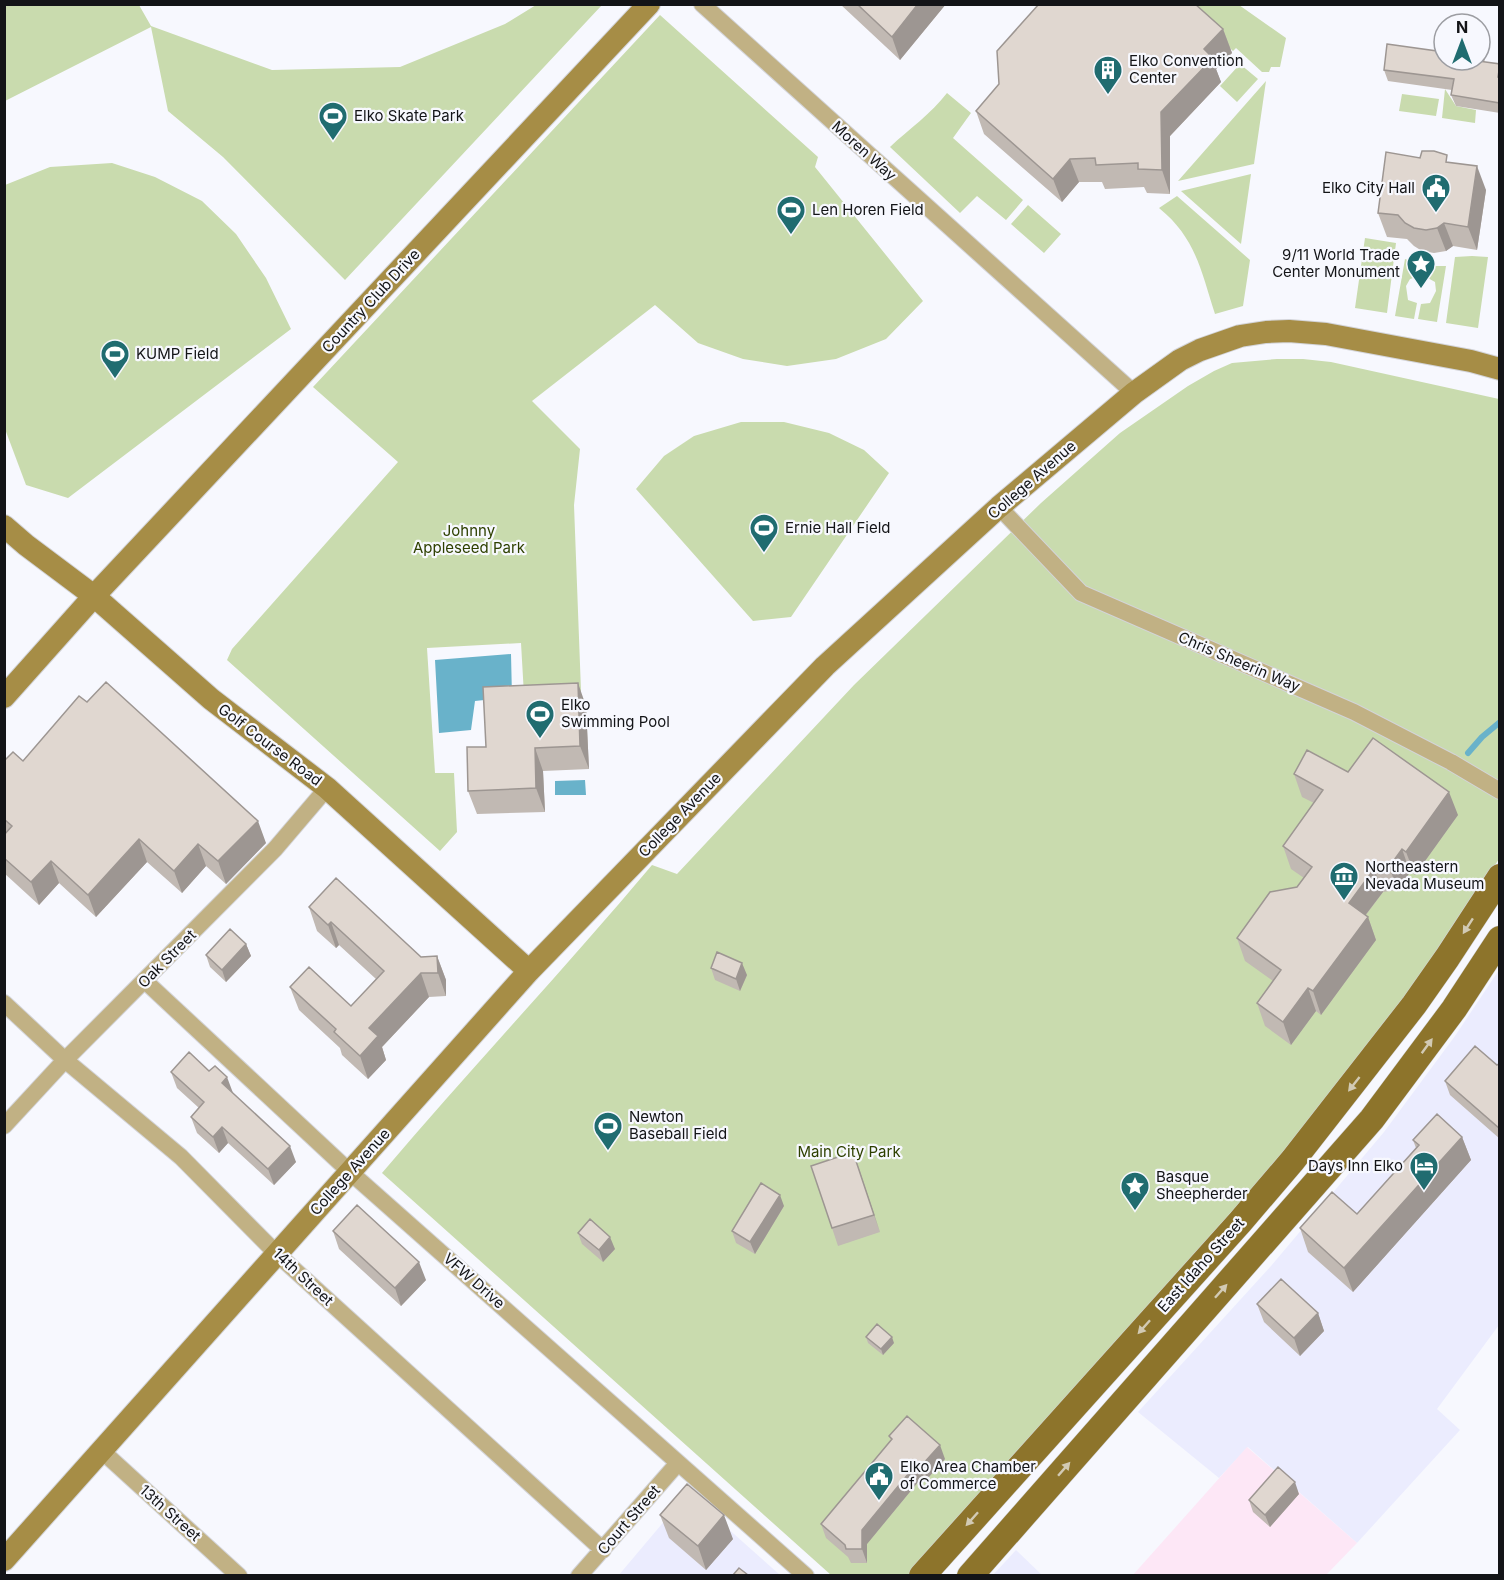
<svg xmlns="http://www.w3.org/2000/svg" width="1504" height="1580" viewBox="0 0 1504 1580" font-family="Inter,sans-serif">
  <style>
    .built { fill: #ebecfe }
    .industrial { fill: #fde7f6 }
    .green { fill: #c9dbae }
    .water { fill: #69b2ca }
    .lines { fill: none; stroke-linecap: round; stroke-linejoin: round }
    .stream { stroke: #69b2ca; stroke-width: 6 }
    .street-casing { stroke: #d3d4d9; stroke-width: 18 }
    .secondary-casing { stroke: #d3d4d9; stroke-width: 24 }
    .primary-casing { stroke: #d3d4d9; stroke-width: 27 }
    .street { stroke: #c1b184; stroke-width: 16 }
    .secondary { stroke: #a68d46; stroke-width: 22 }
    .primary { stroke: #8d742b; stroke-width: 26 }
    .wall { fill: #c1b9b3 }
    .shaded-wall { fill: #9d9692 }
    .building { fill: #e0d7d0; stroke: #9d9692; stroke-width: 1.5 }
    .oneway { fill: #d2cab4 }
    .labels { text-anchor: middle; stroke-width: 4.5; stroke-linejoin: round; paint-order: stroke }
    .poi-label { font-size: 15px; fill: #131417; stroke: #f7f8fe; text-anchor: start }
    .street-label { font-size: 15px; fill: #131417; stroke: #f7f8fe }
    .park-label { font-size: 15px; fill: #2e4000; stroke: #f7f8fe }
  </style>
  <rect width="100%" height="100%" fill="#f7f8fe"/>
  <!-- built -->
  <path class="built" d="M 1499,970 L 1499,1325 L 1437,1409 L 1460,1430 L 1357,1543 L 1248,1447 L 1219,1478 L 1138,1412 L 1271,1266 L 1384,1132 L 1455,1036 Z
    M 688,1493 L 780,1575 L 618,1576 Z
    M 1016,1550 L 1042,1575 L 993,1575 Z"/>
  <!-- industrial -->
  <path class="industrial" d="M 1247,1447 L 1357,1543 L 1326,1575 L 1132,1576 Z"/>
  <!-- green -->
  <path class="green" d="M 5,4 L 139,5 L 151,26 L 272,70 L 400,67 L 505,24 L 536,5 L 602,5 L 345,280 L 223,157 L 168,111 L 151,27 L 5,101 Z
    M 1184,5 L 1239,5 L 1286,38 L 1280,67 L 1271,67 L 1269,72 L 1262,72 L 1236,48 L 1233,51 Z
    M 660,15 L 818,157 L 815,167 L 923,301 L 886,339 L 836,359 L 787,366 L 743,359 L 698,343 L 655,305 L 532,401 L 580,449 L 574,505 L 581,691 L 524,695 L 521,643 L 427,648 L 435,773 L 454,773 L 457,832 L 440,851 L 227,660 L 232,649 L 398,462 L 313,387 Z
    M 1240,64 L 1258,79 L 1237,102 L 1220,86 Z
    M 1266,81 L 1254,164 L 1178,181 Z
    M 1445,89 L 1456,106 L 1476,110 L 1475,123 L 1442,118 Z
    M 947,93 L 971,113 L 953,138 L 1023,200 L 1006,220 L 977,196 L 960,213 L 890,147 C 909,129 931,114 947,93 Z
    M 1402,94 L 1439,99 L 1436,116 L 1399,111 Z
    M 112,163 L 155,177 L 202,201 L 236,234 L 266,278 L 291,329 L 68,498 L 26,485 L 5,429 L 5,185 L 50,167 Z
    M 1251,174 L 1241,244 L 1181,191 Z
    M 1177,196 L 1250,260 L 1243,306 L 1215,314 C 1201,271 1196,238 1159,208 Z
    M 1028,205 L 1061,234 L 1044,253 L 1011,224 Z
    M 1365,238 L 1396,243 L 1387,313 L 1355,308 Z
    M 1472,256 L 1488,257 L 1478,328 L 1446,323 L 1455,257 Z
    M 1405,259 L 1422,265 L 1420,276 L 1410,279 L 1406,286 L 1408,300 L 1417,303 L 1414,319 L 1395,316 Z
    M 1428,266 L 1446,266 L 1437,322 L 1418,319 L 1421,304 L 1430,303 L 1436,291 L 1435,282 L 1426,277 Z
    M 1277,359 L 1303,359 L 1331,362 L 1499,399 L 1499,859 L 1410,992 L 1291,1145 L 908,1575 L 831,1575 L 382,1173 C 470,1069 564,970 652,865 L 677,874 L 854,685 L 1041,503 L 1120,433 L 1188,386 L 1214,371 L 1232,363 Z
    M 741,422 L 784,422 L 829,433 L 864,450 L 889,473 L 791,617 L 753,621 L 636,489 L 664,456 L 694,436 Z"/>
  <!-- water -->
  <path class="water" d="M 511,654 L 512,697 L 475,701 L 471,730 L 439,733 L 435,660 Z
    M 585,780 L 586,795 L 555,795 L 555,781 Z"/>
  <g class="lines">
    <!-- stream -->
    <path class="stream" d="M 1468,753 L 1482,737 L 1500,722"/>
    <!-- street casing -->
    <g class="street-casing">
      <path id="street" d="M 702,4 L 1134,393
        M 999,507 L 1081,593 L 1354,712 L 1451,762 L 1500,791
        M 145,981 L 350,1172 L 806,1576
        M 4,1003 L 65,1060 L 181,1157 L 277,1254 L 603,1550
        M 4,1126 L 65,1060 L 275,849 L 327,788
        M 102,1451 L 239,1576
        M 579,1576 L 678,1463"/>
    </g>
    <!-- secondary casing -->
    <g class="secondary-casing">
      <path id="secondary" d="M 4,526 L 26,545 L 94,596 L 211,699 L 327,788 L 529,971
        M 4,697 L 94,596 L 649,4
        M 4,1560 L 529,971 L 825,666 L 999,507 L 1134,393 L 1180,360 L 1200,350 L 1240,336 L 1266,332 L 1289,331 L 1326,334 L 1471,361 L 1500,369"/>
    </g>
    <!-- primary casing -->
    <g class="primary-casing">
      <path id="primary" d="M 922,1576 L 1240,1222 L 1293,1160 L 1414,1005 L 1447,958 L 1500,877
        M 970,1576 L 1372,1119 L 1454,1009 L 1500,939"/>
    </g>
    <!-- street -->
    <use href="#street" class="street"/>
    <!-- secondary -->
    <use href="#secondary" class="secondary"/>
    <!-- primary -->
    <use href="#primary" class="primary"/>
  </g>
  <!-- wall -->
  <path class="wall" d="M 840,4 L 946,4 L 900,60 Z
    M 1223,29 L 1232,53 L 1216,69 L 1221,82 L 1170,136 L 1170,194 L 1147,193 L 1144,187 L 1105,189 L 1102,182 L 1079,182 L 1062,202 L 984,134 L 976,111 Z
    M 1485,57 L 1484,62 L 1500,64 L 1500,113 L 1456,106 L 1451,95 L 1452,90 L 1388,81 L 1384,70 Z
    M 1450,163 L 1486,190 L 1477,250 L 1453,246 L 1446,251 L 1434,253 L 1422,251 L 1414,246 L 1407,239 L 1387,237 L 1378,213 Z
    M 586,706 L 589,769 L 543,771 L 545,812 L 477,814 L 468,791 L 486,747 Z
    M 4,761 L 23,761 L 266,843 L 226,884 L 206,866 L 182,893 L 147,862 L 96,917 L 59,883 L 39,905 L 4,873 Z
    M 1348,772 L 1458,815 L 1415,875 L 1410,872 L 1398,890 L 1383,892 L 1366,915 L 1368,917 L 1376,940 L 1321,1015 L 1316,1011 L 1291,1045 L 1265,1026 L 1257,1003 L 1273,981 L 1245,961 L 1237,938 L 1297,887 L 1304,878 L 1291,869 L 1283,846 L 1314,803 L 1302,797 L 1294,774 Z
    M 309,907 L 421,957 L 437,956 L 446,980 L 446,996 L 429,997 L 382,1047 L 386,1060 L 368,1079 L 342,1055 L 340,1048 L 299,1010 L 290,987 L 351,1006 L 376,979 L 339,945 L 336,948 L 317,931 Z
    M 246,944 L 251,956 L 226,982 L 210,967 L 206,955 Z
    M 711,968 L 747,975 L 740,991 L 715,980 Z
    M 1500,1063 L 1500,1139 L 1450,1095 L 1445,1081 L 1497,1065 Z
    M 171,1072 L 233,1093 L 296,1162 L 274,1185 L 228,1143 L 219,1153 L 197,1133 L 191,1117 L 199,1108 L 177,1088 Z
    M 1462,1137 L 1471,1160 L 1353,1292 L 1308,1252 L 1300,1228 L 1357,1214 L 1416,1148 L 1413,1140 Z
    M 853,1152 L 880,1232 L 838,1246 L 832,1228 Z
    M 784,1206 L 755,1254 L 736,1243 L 732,1231 Z
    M 333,1231 L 426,1280 L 401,1306 L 339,1249 Z
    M 578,1233 L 615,1249 L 603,1262 L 582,1244 Z
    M 1257,1304 L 1318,1313 L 1324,1331 L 1300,1356 L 1264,1322 Z
    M 866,1337 L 894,1343 L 883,1355 L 868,1343 Z
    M 889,1436 L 945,1459 L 927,1479 L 923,1476 L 867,1544 L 867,1563 L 851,1563 L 848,1557 L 826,1538 L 821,1524 L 891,1440 Z
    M 1299,1494 L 1270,1527 L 1253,1512 L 1249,1500 Z
    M 660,1515 L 733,1539 L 706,1570 L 669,1538 Z"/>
  <!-- shaded-wall -->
  <path class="shaded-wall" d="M 918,4 L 946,4 L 900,60 L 892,37 Z
    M 1223,29 L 1232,53 L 1216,69 L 1221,82 L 1170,136 L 1170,194 L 1162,170 L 1161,112 L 1204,49 Z
    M 1481,46 L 1485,57 L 1482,72 L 1479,60 L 1480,60 Z
    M 1070,159 L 1079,182 L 1062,202 L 1053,179 Z
    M 1477,166 L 1486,190 L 1477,250 L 1468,227 Z
    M 1444,223 L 1453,246 L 1446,251 L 1437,228 Z
    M 578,683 L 586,706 L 589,769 L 580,746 Z
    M 535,748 L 543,771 L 545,812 L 536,788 Z
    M 1449,792 L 1458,815 L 1415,875 L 1406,852 Z
    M 258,821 L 266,843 L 226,884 L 218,861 Z
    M 139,839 L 147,862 L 96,917 L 88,895 Z
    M 198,844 L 206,866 L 182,893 L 174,871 Z
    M 1402,849 L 1410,872 L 1398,890 L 1389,867 Z
    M 51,861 L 59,883 L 39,905 L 31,882 Z
    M 1374,869 L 1383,892 L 1357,926 L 1349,903 Z
    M 1368,917 L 1376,940 L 1321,1015 L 1313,991 Z
    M 331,922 L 339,945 L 336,948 L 328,925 Z
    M 246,944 L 251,956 L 226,982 L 222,970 Z
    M 437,956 L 446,980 L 446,996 L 438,973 Z
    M 742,963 L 747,975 L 740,991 L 736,979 Z
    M 421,973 L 429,997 L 382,1047 L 386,1060 L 368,1079 L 360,1056 L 369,1028 Z
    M 1308,988 L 1316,1011 L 1291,1045 L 1283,1022 Z
    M 227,1077 L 233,1093 L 222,1083 Z
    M 222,1127 L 228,1143 L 219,1153 L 213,1137 Z
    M 1462,1137 L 1471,1160 L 1353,1292 L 1344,1268 Z
    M 290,1146 L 296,1162 L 274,1185 L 268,1169 Z
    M 853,1152 L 859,1169 L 880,1232 L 874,1215 Z
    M 780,1195 L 784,1206 L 755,1254 L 750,1242 Z
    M 610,1237 L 615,1249 L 603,1262 L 599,1250 Z
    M 419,1262 L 426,1280 L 401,1306 L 395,1288 Z
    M 1318,1313 L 1324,1331 L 1300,1356 L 1294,1338 Z
    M 892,1337 L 894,1343 L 883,1355 L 881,1349 Z
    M 940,1445 L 945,1459 L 927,1479 L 922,1465 Z
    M 918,1462 L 923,1476 L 867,1544 L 867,1563 L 862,1549 L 862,1530 Z
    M 1295,1482 L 1299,1494 L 1270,1527 L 1265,1515 Z
    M 724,1515 L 733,1539 L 706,1570 L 698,1546 Z"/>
  <!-- building -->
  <path class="building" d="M 857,4 L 918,4 L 892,37 Z
    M 1039,4 L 1195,4 L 1223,29 L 1204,49 L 1213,58 L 1161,112 L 1162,170 L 1138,169 L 1138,163 L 1096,165 L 1095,158 L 1070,159 L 1053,179 L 976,111 L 999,84 L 997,51 Z
    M 1387,44 L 1444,52 L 1444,60 L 1479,60 L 1478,61 L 1500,64 L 1498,77 L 1500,77 L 1500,103 L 1451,95 L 1454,79 L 1384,70 Z
    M 1422,151 L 1434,151 L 1447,155 L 1446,162 L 1477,166 L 1468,227 L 1444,223 L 1437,228 L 1426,230 L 1414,228 L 1405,223 L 1398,215 L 1378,213 L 1386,152 L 1420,158 Z
    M 106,682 L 258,821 L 218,861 L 198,844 L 174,871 L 139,839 L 88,895 L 51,861 L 31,882 L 4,858 L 4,835 L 12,826 L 4,819 L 4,761 L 13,752 L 23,761 L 79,696 L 87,702 Z
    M 578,683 L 580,746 L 535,748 L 536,788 L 468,791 L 467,747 L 486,747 L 483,687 Z
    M 1373,738 L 1449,792 L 1406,852 L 1402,849 L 1389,867 L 1374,869 L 1349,903 L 1368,917 L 1313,991 L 1308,988 L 1283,1022 L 1257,1003 L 1281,970 L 1237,938 L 1270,892 L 1297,887 L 1312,867 L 1283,846 L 1323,790 L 1294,774 L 1307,750 L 1348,772 Z
    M 336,878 L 421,957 L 437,956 L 438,973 L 421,973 L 369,1028 L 378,1036 L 360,1056 L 334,1032 L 336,1029 L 290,987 L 309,967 L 351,1006 L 384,971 L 331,922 L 328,925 L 309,907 Z
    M 230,929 L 246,944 L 222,970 L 206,955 Z
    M 717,952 L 742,963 L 736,979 L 711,968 Z
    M 1475,1046 L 1497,1065 L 1500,1063 L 1499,1128 L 1445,1081 Z
    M 189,1052 L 209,1071 L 215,1066 L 227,1077 L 222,1083 L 290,1146 L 268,1169 L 222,1127 L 213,1137 L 191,1117 L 204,1102 L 171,1072 Z
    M 1437,1114 L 1462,1137 L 1344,1268 L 1300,1228 L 1332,1192 L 1357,1214 L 1419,1145 L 1413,1140 Z
    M 853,1152 L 874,1215 L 832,1228 L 811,1166 Z
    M 761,1183 L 780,1195 L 750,1242 L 732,1231 Z
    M 357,1205 L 419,1262 L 395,1288 L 333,1231 Z
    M 590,1219 L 610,1237 L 599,1250 L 578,1233 Z
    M 1281,1279 L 1318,1313 L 1294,1338 L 1257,1304 Z
    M 877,1324 L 892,1337 L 881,1349 L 866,1337 Z
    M 907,1416 L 940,1445 L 922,1465 L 918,1462 L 862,1530 L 862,1549 L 846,1549 L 845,1545 L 821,1524 L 892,1439 L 889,1436 Z
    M 1278,1467 L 1295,1482 L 1265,1515 L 1249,1500 Z
    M 687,1484 L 724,1515 L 698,1546 L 660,1515 Z
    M 739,1568 L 748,1575 L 733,1575 Z"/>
  <!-- one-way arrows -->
  <defs><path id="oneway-solid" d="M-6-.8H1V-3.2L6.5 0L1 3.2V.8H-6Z" transform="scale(1.5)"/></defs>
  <g class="oneway">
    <use href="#oneway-solid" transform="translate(1468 926) rotate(123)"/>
    <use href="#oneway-solid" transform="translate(1427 1046) rotate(-54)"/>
    <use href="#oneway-solid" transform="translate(1354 1084) rotate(128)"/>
    <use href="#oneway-solid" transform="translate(1221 1291) rotate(-48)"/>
    <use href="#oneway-solid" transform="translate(1144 1327) rotate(132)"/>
    <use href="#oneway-solid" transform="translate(1064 1469) rotate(-49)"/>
    <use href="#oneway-solid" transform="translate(972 1519) rotate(132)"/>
  </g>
  <!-- icons -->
  <defs>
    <g id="building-pin" transform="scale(1.5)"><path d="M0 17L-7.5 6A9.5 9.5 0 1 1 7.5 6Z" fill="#206c70" stroke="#f7f8fe"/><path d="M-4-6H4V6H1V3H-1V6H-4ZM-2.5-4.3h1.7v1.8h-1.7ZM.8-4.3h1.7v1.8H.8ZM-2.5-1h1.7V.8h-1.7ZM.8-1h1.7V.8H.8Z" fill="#fff"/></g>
    <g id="stadium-pin" transform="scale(1.5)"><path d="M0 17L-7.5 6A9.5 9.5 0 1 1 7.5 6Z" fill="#206c70" stroke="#f7f8fe"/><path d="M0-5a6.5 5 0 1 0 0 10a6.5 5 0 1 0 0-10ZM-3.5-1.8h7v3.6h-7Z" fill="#fff"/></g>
    <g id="civic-pin" transform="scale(1.5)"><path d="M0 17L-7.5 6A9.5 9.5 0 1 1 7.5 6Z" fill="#206c70" stroke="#f7f8fe"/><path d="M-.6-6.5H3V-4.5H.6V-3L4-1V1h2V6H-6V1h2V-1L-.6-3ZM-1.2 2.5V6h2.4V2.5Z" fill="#fff"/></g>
    <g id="sight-pin" transform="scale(1.5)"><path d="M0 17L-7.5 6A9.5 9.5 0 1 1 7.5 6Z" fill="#206c70" stroke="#f7f8fe"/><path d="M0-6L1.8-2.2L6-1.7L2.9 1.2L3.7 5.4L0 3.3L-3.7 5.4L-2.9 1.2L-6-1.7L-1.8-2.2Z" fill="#fff"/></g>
    <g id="museum-pin" transform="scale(1.5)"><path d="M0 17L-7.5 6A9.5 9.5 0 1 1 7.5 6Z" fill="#206c70" stroke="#f7f8fe"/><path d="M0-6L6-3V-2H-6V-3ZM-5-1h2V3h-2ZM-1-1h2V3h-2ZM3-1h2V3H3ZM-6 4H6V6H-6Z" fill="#fff"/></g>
    <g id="hotel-pin" transform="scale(1.5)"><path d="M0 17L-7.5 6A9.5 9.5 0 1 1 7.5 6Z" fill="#206c70" stroke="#f7f8fe"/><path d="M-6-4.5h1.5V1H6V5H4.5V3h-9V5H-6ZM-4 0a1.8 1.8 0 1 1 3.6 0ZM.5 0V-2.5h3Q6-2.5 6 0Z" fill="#fff"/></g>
  </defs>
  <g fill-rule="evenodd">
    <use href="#building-pin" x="1108" y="70"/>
    <use href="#stadium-pin" x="333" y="116"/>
    <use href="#civic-pin" x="1436" y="188"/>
    <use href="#stadium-pin" x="791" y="210"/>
    <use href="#sight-pin" x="1421" y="264"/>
    <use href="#stadium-pin" x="115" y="354"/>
    <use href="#stadium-pin" x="764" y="528"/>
    <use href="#stadium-pin" x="540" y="714"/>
    <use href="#museum-pin" x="1344" y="876"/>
    <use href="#stadium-pin" x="608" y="1126"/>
    <use href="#hotel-pin" x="1424" y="1166"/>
    <use href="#sight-pin" x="1135" y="1186"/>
    <use href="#civic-pin" x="879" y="1476"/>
  </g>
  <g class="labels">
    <!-- poi labels -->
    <g class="poi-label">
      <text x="1129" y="66">Elko Convention<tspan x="1129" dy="17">Center</tspan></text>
      <text x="354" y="121">Elko Skate Park</text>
      <text x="1415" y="193" text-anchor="end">Elko City Hall</text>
      <text x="812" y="215">Len Horen Field</text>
      <text x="1400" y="260" text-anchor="end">9/11 World Trade<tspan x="1400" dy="17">Center Monument</tspan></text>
      <text x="136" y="359">KUMP Field</text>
      <text x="785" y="533">Ernie Hall Field</text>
      <text x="561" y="710">Elko<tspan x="561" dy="17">Swimming Pool</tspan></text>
      <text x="1365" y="872">Northeastern<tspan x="1365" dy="17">Nevada Museum</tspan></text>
      <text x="629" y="1122">Newton<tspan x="629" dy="17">Baseball Field</tspan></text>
      <text x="1403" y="1171" text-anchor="end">Days Inn Elko</text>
      <text x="1156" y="1182">Basque<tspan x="1156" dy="17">Sheepherder</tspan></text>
      <text x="900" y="1472">Elko Area Chamber<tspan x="900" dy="17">of Commerce</tspan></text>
    </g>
    <!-- street labels -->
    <g class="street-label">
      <text transform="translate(864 151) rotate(42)" y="5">Moren Way</text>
      <text transform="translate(371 301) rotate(-47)" y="5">Country Club Drive</text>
      <text transform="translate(1032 480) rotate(-41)" y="5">College Avenue</text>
      <text transform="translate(1239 662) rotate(23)" y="5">Chris Sheerin Way</text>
      <text transform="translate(270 745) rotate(37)" y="5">Golf Course Road</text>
      <text transform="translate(680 815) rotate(-46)" y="5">College Avenue</text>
      <text transform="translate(167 959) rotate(-45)" y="5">Oak Street</text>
      <text transform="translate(350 1172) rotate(-48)" y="5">College Avenue</text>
      <text transform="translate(1201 1265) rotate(-48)" y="5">East Idaho Street</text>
      <text transform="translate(303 1277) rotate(43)" y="5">14th Street</text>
      <text transform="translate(474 1281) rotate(41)" y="5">VFW Drive</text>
      <text transform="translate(170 1513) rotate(42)" y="5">13th Street</text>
      <text transform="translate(629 1520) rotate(-49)" y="5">Court Street</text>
    </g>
    <!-- park labels -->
    <g class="park-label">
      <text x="469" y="536">Johnny<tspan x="469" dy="17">Appleseed Park</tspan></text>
      <text x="849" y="1157">Main City Park</text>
    </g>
  </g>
  <!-- border -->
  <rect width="1504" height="1580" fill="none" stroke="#131417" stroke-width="12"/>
  <!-- north arrow -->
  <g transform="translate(1462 42)"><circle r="28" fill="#f7f8fe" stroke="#9c9da2" stroke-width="1.5"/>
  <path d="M0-4.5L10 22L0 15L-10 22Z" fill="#206c70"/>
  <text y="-9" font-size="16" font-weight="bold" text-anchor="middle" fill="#131417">N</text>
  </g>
</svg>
